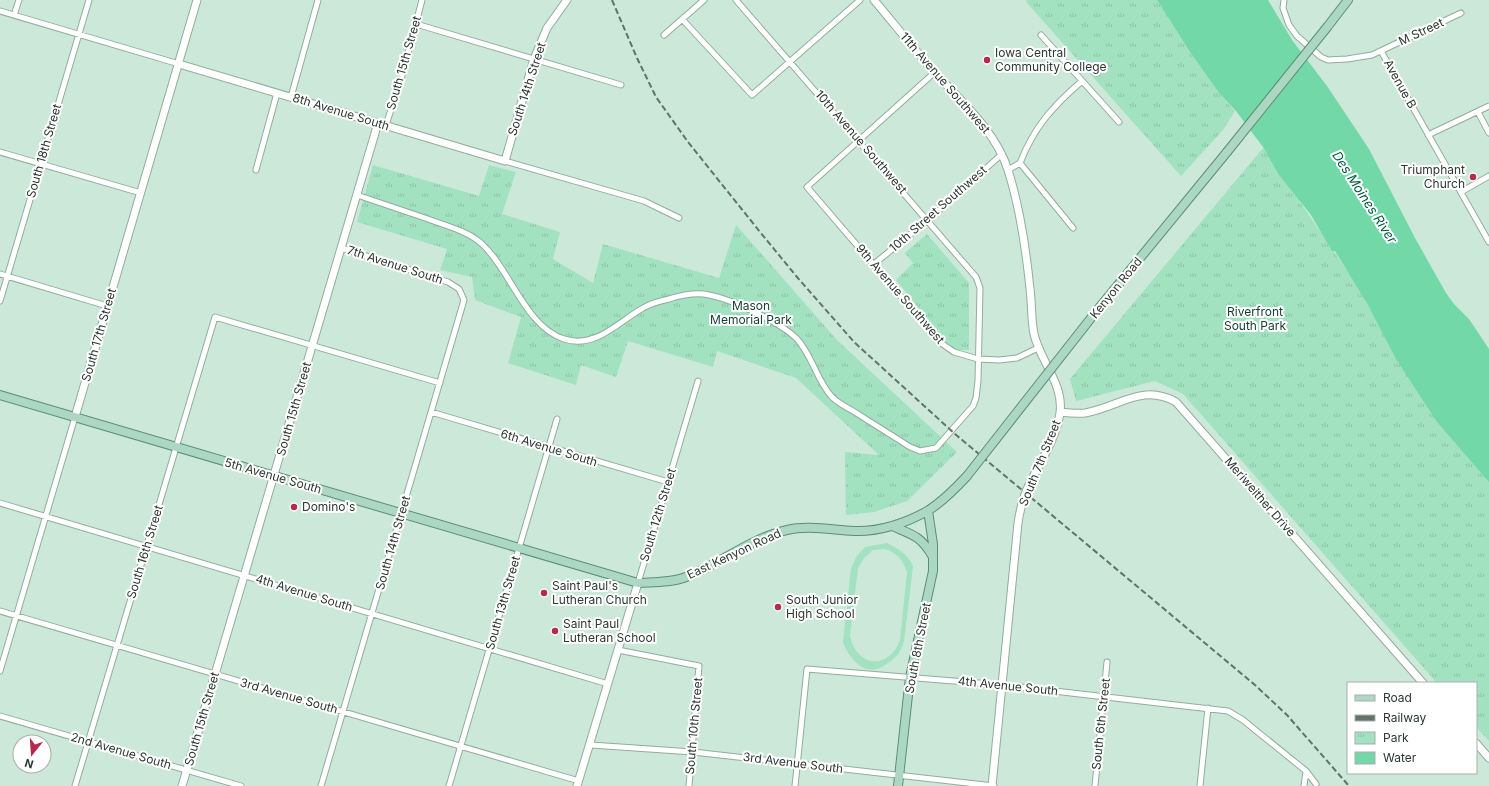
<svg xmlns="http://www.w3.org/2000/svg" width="1489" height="786" viewBox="0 0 1489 786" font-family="Inter,sans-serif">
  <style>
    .grass { fill: #a2e2c1; fill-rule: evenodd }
    .park { fill: url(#park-tufts) }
    .water { fill: #72d8a8 }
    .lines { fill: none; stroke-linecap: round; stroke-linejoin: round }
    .street-casing { stroke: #92ad9e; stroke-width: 7 }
    .secondary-casing { stroke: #92ad9e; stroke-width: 9 }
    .primary-casing { stroke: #5b8e75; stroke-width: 10 }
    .street { stroke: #fff; stroke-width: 5 }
    .secondary { stroke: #fff; stroke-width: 7 }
    .primary { stroke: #acd7c2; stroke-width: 8 }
    .rail { stroke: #62736a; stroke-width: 2; stroke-dasharray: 6 3; stroke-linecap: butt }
    .primary-bridge-casing { stroke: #5b8e75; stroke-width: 10; stroke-linecap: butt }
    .primary-bridge { stroke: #acd7c2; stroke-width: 8 }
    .poi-dot { fill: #b9284d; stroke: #fff; stroke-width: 1.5 }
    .labels { text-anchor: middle; stroke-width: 4; stroke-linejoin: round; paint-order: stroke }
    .street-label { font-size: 12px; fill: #2d3832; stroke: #fff }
    .poi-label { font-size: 12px; fill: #2d3832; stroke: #fff; text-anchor: start }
    .park-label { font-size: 12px; fill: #113d2a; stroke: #fff }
    .water-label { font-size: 13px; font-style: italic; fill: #01583a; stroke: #fff }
  </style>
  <defs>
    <pattern id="park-tufts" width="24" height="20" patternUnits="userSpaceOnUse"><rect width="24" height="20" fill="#a2e2c1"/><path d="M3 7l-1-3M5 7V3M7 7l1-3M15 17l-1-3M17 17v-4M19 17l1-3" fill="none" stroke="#8cc3a6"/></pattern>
  </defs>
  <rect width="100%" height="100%" fill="#cce8d9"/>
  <!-- grass -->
  <path class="grass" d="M 887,543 C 899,549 907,554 913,566 L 904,641 C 901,652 897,657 888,663 C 885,665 880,668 877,669 C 861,674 847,654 843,642 L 851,568 L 857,556 L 865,547 ZM 884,549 C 897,552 903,560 907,572 L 900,640 C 889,670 857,668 850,636 L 858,568 L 864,558 L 873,550 Z"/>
  <!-- park -->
  <path class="park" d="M 1026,0 L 1157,0 L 1190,52 L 1219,93 L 1235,111 L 1223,130 L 1181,176 L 1027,3 Z
    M 1263,148 L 1348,272 L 1368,305 L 1489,471 L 1489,741 L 1476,727 L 1476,683 L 1437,683 L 1183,394 L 1155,381 L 1076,401 L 1070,379 Z
    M 373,165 L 479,196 L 489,165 L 516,172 L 502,214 L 560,232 L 553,259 L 593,283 L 603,244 L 719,278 L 736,225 L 837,340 L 957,452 L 907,501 L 874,512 L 846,515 L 845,452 L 879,455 L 796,378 L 717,351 L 713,367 L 628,341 L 616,377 L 581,365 L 576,385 L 508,363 L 521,317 L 475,300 L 472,277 L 440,270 L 447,249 L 357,222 Z
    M 927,234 L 969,283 L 969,350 L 956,350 L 945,341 L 896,280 L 913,263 L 905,253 Z"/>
  <!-- water -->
  <path class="water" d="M 1157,0 L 1268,0 L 1292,40 L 1327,86 L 1369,149 L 1415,238 L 1446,293 L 1454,304 L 1469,319 L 1489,349 L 1489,482 L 1437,422 L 1396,359 L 1368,305 L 1335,251 L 1332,251 L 1311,215 L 1279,175 L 1263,147 L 1236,111 L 1219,93 L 1190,52 Z"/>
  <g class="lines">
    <!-- street casing -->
    <g class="street-casing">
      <path id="street" d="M 1284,0 L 1283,8 L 1289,25 L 1297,36 L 1321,57 L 1328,60 L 1347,59 L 1372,55 L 1461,13
        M 0,11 L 179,64
        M 14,15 L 19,0
        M 682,19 L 752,95 L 860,0
        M 416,24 L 621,85
        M 664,35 L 704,0
        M 1041,35 L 1119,122
        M 1381,51 L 1489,242
        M 935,72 L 807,187 L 941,343 L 954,352 L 978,359 L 999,360 L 1017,358 L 1038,348
        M 291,97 L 318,0
        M 1478,112 L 1489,133
        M 386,125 L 402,76 L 422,0
        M 1428,135 L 1489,106
        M 0,152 L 141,193
        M 505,161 L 644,201 L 679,218
        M 1020,163 C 1034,127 1053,106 1082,81
        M 1020,163 L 1073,228
        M 256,170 L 277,93
        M 1008,170 L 1020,163
        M 1461,192 L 1489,176
        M 357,195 C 381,203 404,211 428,219 C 446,226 469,231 483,245 C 510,270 526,327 564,339 C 596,349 618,322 643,308 C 651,303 660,301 669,299 C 682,295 696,292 709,295 C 731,299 782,323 797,339 C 812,355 817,381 832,397 C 839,404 850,409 858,414 C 875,425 893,436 910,447 L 920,451 L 936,448 L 973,406 L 976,398 L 978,381 L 980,288 L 976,277 L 736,0
        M 874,264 L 928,220 L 1002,154
        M 0,274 L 107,306
        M 0,301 L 89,0
        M 431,412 L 668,482
        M 0,503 L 608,684
        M 638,583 L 698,381
        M 0,611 L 579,781
        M 618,650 L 699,666 L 689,786
        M 0,671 L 75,417
        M 0,716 L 241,786
        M 591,745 L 693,752 L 994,786
        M 75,786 L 215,317 L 440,383
        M 321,786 L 464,300 L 459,289 L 448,282 L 341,248
        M 449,786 L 557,419
        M 795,786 L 807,669 L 1002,685 L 1228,711 L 1243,720 L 1306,771 L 1316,784
        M 1095,786 L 1107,662
        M 1200,786 L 1208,708
        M 1304,786 L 1306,771"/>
    </g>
    <!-- secondary casing -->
    <g class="secondary-casing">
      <path id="secondary" d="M 874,0 C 895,25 915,50 936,74 C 963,103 996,132 1008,170 C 1020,208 1026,249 1030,289 C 1032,304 1031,319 1034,334 C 1040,361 1064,384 1060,413 C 1056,439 1040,462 1029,485 C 1023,497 1020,510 1018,523 L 992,786
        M 179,64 L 505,161 L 534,59 L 547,28 L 567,0
        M 1060,412 C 1068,413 1076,414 1085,413 C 1119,407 1142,383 1176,402 L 1423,683
        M 75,417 L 197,0
        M 1476,743 L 1489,758
        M 182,786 L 378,123
        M 577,786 L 638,583"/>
    </g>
    <!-- primary casing -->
    <g class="primary-casing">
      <path id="primary" d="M 1328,26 L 1348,0
        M 1095,313 L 1227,152
        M 0,395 L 638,583 C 653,582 671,583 686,577 C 721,564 750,538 787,530 C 808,525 832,530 854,531 C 879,532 907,523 929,510 C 943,501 955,489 967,476
        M 892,526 C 913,535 921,536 933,557
        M 898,786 L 910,677 L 933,571 L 933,544 L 928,511"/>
    </g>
    <!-- street -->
    <use href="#street" class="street"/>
    <!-- secondary -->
    <use href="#secondary" class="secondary"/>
    <!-- primary -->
    <use href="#primary" class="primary"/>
    <!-- rail -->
    <path class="rail" d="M 612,0 L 637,58 L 656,97 L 688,142 L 760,232 L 797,277 L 854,342 L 955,434 L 1255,685 L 1287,715 L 1349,786"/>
    <!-- primary-bridge casing -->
    <g class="primary-bridge-casing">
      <path id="primary-bridge" d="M 1227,152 L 1328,26
        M 967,476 L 1095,313"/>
    </g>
    <!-- primary-bridge -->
    <use href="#primary-bridge" class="primary-bridge"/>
  </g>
  <!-- markers -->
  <g class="poi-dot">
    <circle cx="987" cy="60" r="4"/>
    <circle cx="1473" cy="177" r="4"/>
    <circle cx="294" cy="507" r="4"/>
    <circle cx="544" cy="593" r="4"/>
    <circle cx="778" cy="607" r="4"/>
    <circle cx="555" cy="631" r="4"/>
  </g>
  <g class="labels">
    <!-- street labels -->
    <g class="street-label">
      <text transform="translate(1421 32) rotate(-25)" y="4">M Street</text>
      <text transform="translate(404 63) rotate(-74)" y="4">South 15th Street</text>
      <text transform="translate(945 83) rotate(49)" y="4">11th Avenue Southwest</text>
      <text transform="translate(1400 84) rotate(61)" y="4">Avenue B</text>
      <text transform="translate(527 89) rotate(-72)" y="4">South 14th Street</text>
      <text transform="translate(341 112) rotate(17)" y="4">8th Avenue South</text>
      <text transform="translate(861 142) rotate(49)" y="4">10th Avenue Southwest</text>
      <text transform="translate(44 151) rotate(-74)" y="4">South 18th Street</text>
      <text transform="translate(938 209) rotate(-41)" y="4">10th Street Southwest</text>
      <text transform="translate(395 265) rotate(18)" y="4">7th Avenue South</text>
      <text transform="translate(1116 288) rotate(-51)" y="4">Kenyon Road</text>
      <text transform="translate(900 294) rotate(49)" y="4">9th Avenue Southwest</text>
      <text transform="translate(99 335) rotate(-74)" y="4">South 17th Street</text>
      <text transform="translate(294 409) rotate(-74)" y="4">South 15th Street</text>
      <text transform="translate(549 448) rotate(17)" y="4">6th Avenue South</text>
      <text transform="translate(1040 463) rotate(-68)" y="4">South 7th Street</text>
      <text transform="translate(273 476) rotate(16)" y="4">5th Avenue South</text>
      <text transform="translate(1260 497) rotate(49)" y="4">Meriweither Drive</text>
      <text transform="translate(658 515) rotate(-73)" y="4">South 12th Street</text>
      <text transform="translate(393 543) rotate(-74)" y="4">South 14th Street</text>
      <text transform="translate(145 552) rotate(-73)" y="4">South 16th Street</text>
      <text transform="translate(734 554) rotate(-25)" y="4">East Kenyon Road</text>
      <text transform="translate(304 593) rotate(17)" y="4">4th Avenue South</text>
      <text transform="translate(503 603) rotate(-74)" y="4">South 13th Street</text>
      <text transform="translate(918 648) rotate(-79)" y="4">South 8th Street</text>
      <text transform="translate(1008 686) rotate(6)" y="4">4th Avenue South</text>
      <text transform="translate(289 696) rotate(16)" y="4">3rd Avenue South</text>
      <text transform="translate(202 719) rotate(-74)" y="4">South 15th Street</text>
      <text transform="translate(1101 724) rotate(-84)" y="4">South 6th Street</text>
      <text transform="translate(694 726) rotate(-85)" y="4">South 10th Street</text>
      <text transform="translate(121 751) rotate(16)" y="4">2nd Avenue South</text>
      <text transform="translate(793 763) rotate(7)" y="4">3rd Avenue South</text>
    </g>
    <!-- poi labels -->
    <g class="poi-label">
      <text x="995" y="57">Iowa Central<tspan x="995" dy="14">Community College</tspan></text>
      <text x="1465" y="174" text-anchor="end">Triumphant<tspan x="1465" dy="14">Church</tspan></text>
      <text x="302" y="511">Domino's</text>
      <text x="552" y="590">Saint Paul's<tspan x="552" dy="14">Lutheran Church</tspan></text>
      <text x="786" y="604">South Junior<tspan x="786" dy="14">High School</tspan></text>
      <text x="563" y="628">Saint Paul<tspan x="563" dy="14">Lutheran School</tspan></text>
    </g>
    <!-- park labels -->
    <g class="park-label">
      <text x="751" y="310">Mason<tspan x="751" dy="14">Memorial Park</tspan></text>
      <text x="1255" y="316">Riverfront<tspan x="1255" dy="14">South Park</tspan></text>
    </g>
    <!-- water labels -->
    <g class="water-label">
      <text transform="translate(1365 197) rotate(57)" y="5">Des Moines River</text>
    </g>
  </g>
  <!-- legend -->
  <rect x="1347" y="682" width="130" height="92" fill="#ffffff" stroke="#abafad"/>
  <rect x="1355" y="695" width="20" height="6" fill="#acd7c2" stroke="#abafad"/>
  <text x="1383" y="702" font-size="12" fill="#2d3832">Road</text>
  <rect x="1355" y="715" width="20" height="6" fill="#62736a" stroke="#abafad"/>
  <text x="1383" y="722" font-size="12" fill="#2d3832">Railway</text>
  <rect x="1355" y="732" width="20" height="12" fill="url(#park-tufts)" stroke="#abafad"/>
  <text x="1383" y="742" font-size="12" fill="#2d3832">Park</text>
  <rect x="1355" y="752" width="20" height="12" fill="#72d8a8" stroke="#abafad"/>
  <text x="1383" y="762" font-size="12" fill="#2d3832">Water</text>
  <!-- north arrow -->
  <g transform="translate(32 754) rotate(197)"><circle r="19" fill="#ffffff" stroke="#abafad"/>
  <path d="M0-3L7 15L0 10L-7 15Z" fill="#b9284d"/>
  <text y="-6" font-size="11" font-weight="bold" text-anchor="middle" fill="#2d3832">N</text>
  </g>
</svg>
